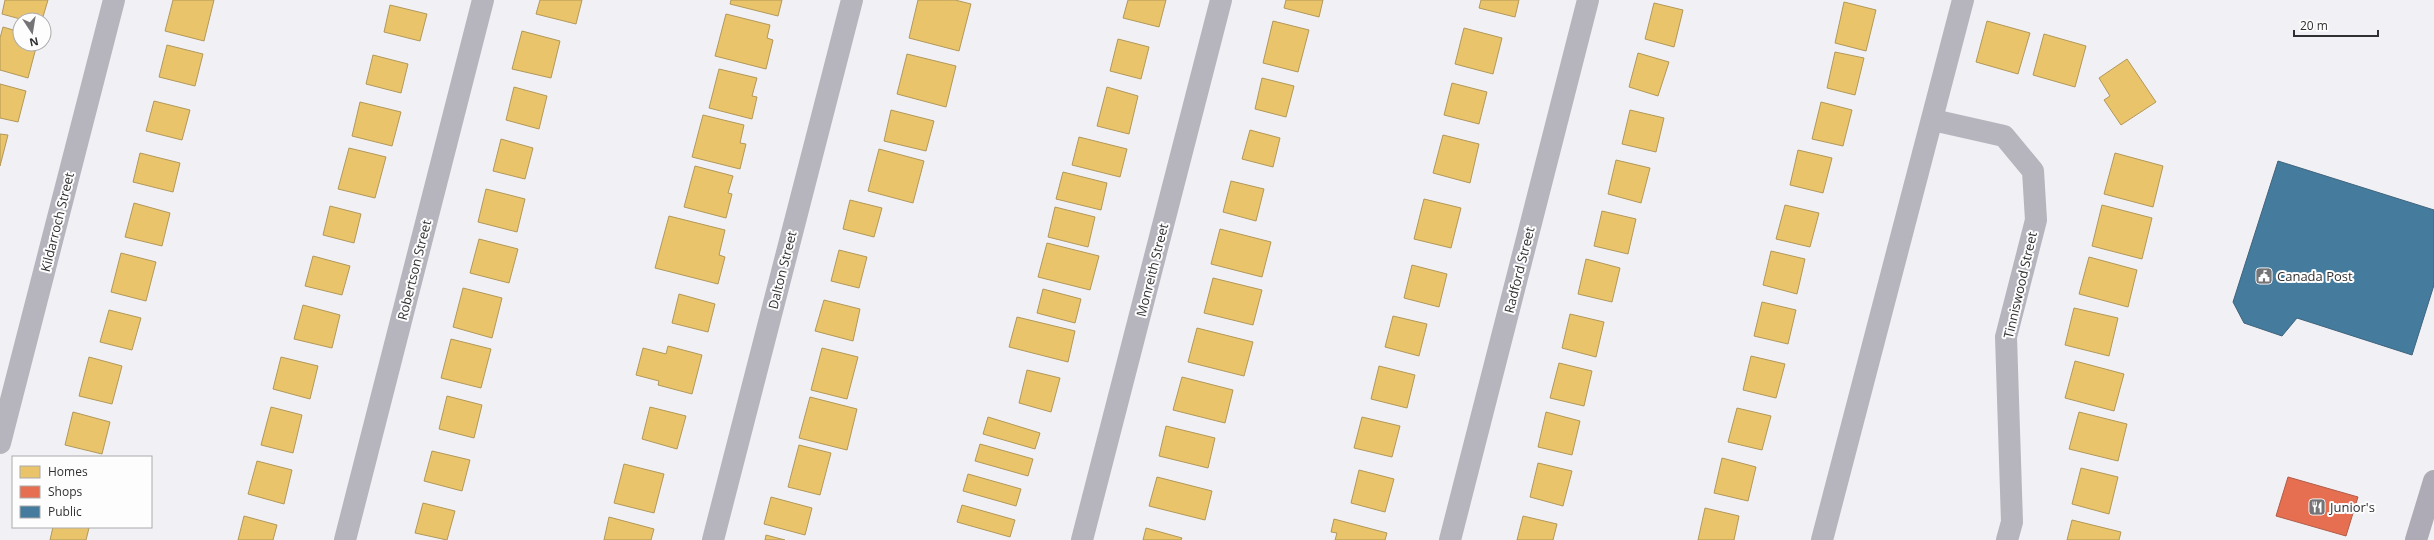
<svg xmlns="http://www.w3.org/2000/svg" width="2434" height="540" viewBox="0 0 2434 540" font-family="'Open Sans',sans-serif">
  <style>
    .homes { fill: #e9c46a; stroke: #b29859 }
    .shops { fill: #e76f51; stroke: #b05c48 }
    .public { fill: #457b9d; stroke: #3f647d }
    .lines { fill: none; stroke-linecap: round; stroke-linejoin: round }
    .minor { stroke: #b6b4bd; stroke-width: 22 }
    .major { stroke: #aeabb6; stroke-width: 22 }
    .labels { text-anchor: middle; stroke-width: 4; stroke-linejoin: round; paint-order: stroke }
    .street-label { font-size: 13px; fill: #303032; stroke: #fefdfe }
    .poi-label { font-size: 13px; fill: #303032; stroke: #fefdfe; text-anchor: start }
  </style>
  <rect width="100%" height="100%" fill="#f1f0f4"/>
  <!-- homes -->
  <path class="homes" d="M 5,0 L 48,0 L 42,20 L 24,20 L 2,14 Z
    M 173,0 L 214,0 L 204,41 L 165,31 Z
    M 540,0 L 582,0 L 576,24 L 536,14 Z
    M 731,0 L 782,0 L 778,16 L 730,4 Z
    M 918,0 L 955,0 L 971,4 L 959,51 L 909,38 Z
    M 1128,0 L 1166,0 L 1159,27 L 1123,18 Z
    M 1286,0 L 1323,0 L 1319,17 L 1284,8 Z
    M 1481,0 L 1519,0 L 1515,17 L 1479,8 Z
    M 1844,2 L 1876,10 L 1866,51 L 1835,43 Z
    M 1654,3 L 1683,10 L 1674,47 L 1645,39 Z
    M 390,5 L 427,14 L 420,41 L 384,32 Z
    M 726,14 L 770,25 L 767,38 L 773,40 L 766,69 L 715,56 Z
    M 1273,21 L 1309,30 L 1298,72 L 1263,63 Z
    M 1987,21 L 2030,33 L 2018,74 L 1976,62 Z
    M 3,27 L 20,32 L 20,44 L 37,44 L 28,78 L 0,70 L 0,38 Z
    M 1464,28 L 1502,38 L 1493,74 L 1455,64 Z
    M 522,31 L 560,41 L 551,78 L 512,69 Z
    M 2044,34 L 2086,46 L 2075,87 L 2033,75 Z
    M 1118,39 L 1149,47 L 1141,79 L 1110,71 Z
    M 167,45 L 203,54 L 195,86 L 159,77 Z
    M 1835,52 L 1864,58 L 1855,95 L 1827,88 Z
    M 1638,53 L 1669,62 L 1658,96 L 1629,87 Z
    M 907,54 L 956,66 L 946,107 L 897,94 Z
    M 373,55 L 408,64 L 401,93 L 366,84 Z
    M 2127,59 L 2156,102 L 2121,125 L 2104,100 L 2110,96 L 2099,78 Z
    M 719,69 L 757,78 L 752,96 L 757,97 L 752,119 L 709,108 Z
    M 1262,78 L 1294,86 L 1286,117 L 1255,109 Z
    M 1452,83 L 1487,92 L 1479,124 L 1444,115 Z
    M 0,84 L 26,91 L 18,122 L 0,118 Z
    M 514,87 L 547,96 L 539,129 L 506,120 Z
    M 1107,87 L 1138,96 L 1129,134 L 1097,126 Z
    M 154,101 L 190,110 L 182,140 L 146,131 Z
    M 360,102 L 401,112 L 392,146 L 352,136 Z
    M 1821,102 L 1852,110 L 1843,146 L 1812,139 Z
    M 891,110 L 934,121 L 926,151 L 884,141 Z
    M 1630,110 L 1664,118 L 1656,152 L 1622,144 Z
    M 703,115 L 744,125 L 740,143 L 746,144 L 740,169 L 692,157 Z
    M 1250,130 L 1280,138 L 1273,167 L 1242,159 Z
    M 0,134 L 8,135 L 0,166 Z
    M 1443,135 L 1479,144 L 1470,183 L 1433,173 Z
    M 1079,137 L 1127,149 L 1120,177 L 1072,165 Z
    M 501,139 L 533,148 L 525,179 L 493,171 Z
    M 349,148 L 386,157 L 375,198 L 338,189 Z
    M 879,149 L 924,161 L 913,203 L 868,191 Z
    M 1798,150 L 1832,158 L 1823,193 L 1790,185 Z
    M 140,153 L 180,163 L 173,192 L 133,182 Z
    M 2115,153 L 2163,166 L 2153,207 L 2104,194 Z
    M 1616,160 L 1650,168 L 1641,203 L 1608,194 Z
    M 695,166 L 733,176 L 728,193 L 732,194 L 726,218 L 684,207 Z
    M 1063,172 L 1107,183 L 1101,210 L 1056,199 Z
    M 1231,181 L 1264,189 L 1256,221 L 1223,212 Z
    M 486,189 L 525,199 L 517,232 L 478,222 Z
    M 1424,199 L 1461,208 L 1451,248 L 1414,239 Z
    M 850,200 L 882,208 L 874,237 L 843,229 Z
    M 134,203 L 170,213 L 162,246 L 125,237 Z
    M 1785,205 L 1819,213 L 1810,247 L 1776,239 Z
    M 2102,205 L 2152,218 L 2142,259 L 2092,246 Z
    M 330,206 L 361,214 L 354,243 L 323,235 Z
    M 1055,207 L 1095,217 L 1088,247 L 1048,237 Z
    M 1602,211 L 1636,219 L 1628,254 L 1594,246 Z
    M 669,216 L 725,230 L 719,255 L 725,257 L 718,284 L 655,268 Z
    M 1220,229 L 1271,242 L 1262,277 L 1211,264 Z
    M 479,239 L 518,249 L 509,283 L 470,273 Z
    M 1047,243 L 1099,256 L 1090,290 L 1038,277 Z
    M 839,250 L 867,257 L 859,288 L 831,281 Z
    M 1771,251 L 1805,259 L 1797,294 L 1763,285 Z
    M 121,253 L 156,262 L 146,301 L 111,292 Z
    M 313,256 L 350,266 L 342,295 L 305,286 Z
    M 2089,257 L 2137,270 L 2128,307 L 2079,294 Z
    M 1586,259 L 1620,268 L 1612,302 L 1578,294 Z
    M 1412,265 L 1447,274 L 1439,307 L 1404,298 Z
    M 1213,278 L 1262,290 L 1253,325 L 1204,313 Z
    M 463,288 L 502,298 L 492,338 L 453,327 Z
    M 1043,289 L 1081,299 L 1075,323 L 1037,313 Z
    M 679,294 L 715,304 L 708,332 L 672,323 Z
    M 824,300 L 860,309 L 853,341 L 815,331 Z
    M 1762,302 L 1796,310 L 1788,344 L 1754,336 Z
    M 303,305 L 340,315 L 332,348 L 294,339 Z
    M 2074,308 L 2118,318 L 2109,356 L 2065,345 Z
    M 109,310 L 141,318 L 132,350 L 100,342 Z
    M 1570,314 L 1604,322 L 1596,357 L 1562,348 Z
    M 1393,316 L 1427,324 L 1419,356 L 1385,347 Z
    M 1017,317 L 1075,331 L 1068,362 L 1009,347 Z
    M 1197,328 L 1253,342 L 1244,376 L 1188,362 Z
    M 451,339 L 491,349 L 481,388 L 441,378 Z
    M 668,346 L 702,355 L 692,394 L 658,385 L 659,381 L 636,375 L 643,348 L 666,354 Z
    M 822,348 L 858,357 L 847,399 L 811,390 Z
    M 1751,356 L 1785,364 L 1776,398 L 1743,390 Z
    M 89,357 L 122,366 L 112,404 L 79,396 Z
    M 281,357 L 318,366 L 310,399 L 273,389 Z
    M 2075,361 L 2124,374 L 2114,411 L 2065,398 Z
    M 1559,363 L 1592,371 L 1584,406 L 1550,398 Z
    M 1379,366 L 1415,375 L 1407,408 L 1371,399 Z
    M 1027,370 L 1060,378 L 1051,412 L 1019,403 Z
    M 1182,377 L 1233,390 L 1225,423 L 1173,410 Z
    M 447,396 L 482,405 L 474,438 L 439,429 Z
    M 810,397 L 857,409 L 847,450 L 799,438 Z
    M 271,407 L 302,415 L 293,453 L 261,445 Z
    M 650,407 L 686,416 L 677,449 L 642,439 Z
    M 1737,408 L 1771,416 L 1762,450 L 1728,442 Z
    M 73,412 L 110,422 L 102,454 L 65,445 Z
    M 1546,412 L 1580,421 L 1572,455 L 1538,447 Z
    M 2079,412 L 2127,424 L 2118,461 L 2069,449 Z
    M 988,417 L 1040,433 L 1035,449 L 983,434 Z
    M 1362,417 L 1400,426 L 1392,457 L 1354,448 Z
    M 1166,426 L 1215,438 L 1208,468 L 1159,456 Z
    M 980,444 L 1033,459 L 1028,476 L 975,461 Z
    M 799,445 L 831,453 L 820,495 L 788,487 Z
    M 432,451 L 470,460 L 462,491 L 424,481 Z
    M 1722,458 L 1756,467 L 1748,501 L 1714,493 Z
    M 257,461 L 292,470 L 284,504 L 248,494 Z
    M 1538,463 L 1572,471 L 1563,506 L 1530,497 Z
    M 624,464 L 664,474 L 654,513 L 614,503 Z
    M 2081,468 L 2118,477 L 2109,514 L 2072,504 Z
    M 1359,470 L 1394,479 L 1385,512 L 1351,503 Z
    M 968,474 L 1021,489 L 1016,506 L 963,491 Z
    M 1157,477 L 1212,491 L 1205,520 L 1149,506 Z
    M 771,497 L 812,508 L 805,535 L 764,524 Z
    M 423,503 L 455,511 L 447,540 L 415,533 Z
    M 962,505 L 1015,520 L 1010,537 L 957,522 Z
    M 1705,508 L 1739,516 L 1734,540 L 1698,540 Z
    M 244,516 L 277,525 L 273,540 L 238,540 Z
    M 1523,516 L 1557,524 L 1553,540 L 1517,540 Z
    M 609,517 L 654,529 L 651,540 L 604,540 Z
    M 1334,519 L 1387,533 L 1385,540 L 1335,540 L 1337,533 L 1331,532 Z
    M 2072,520 L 2121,532 L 2119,540 L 2067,540 Z
    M 53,527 L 85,527 L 89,528 L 86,540 L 50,540 Z
    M 1146,528 L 1182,538 L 1181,540 L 1143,540 Z
    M 766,535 L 785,540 L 765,540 Z"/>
  <!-- shops -->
  <path class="shops" d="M 2288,477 L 2358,497 L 2346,536 L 2276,516 Z"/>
  <!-- public -->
  <path class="public" d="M 2278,161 L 2434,210 L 2434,285 L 2412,355 L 2297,318 L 2282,336 L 2244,323 L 2233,302 Z"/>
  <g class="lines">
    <!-- minor -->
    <path class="minor" d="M 1933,120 L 2004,136 L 2033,171 L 2036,220 L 2006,337 L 2012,522 L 2007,540
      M 0,443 L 114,0
      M 345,540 L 483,0
      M 713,540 L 852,0
      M 1082,540 L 1221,0
      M 1450,540 L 1588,0
      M 1822,540 L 1963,0"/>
    <!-- major -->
    <path class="major" d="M 2416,540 L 2434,481"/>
  </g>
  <!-- icons -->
  <defs>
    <g id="civic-square" transform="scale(0.9)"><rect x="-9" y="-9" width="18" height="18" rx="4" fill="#747376" stroke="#fefdfe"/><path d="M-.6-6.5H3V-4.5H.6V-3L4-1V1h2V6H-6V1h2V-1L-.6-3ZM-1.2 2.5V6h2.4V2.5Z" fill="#fff"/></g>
    <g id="restaurant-square" transform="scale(0.9)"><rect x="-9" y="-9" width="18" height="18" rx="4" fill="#747376" stroke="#fefdfe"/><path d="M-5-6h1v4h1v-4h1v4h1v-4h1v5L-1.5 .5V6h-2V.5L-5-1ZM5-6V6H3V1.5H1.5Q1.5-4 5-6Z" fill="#fff"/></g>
  </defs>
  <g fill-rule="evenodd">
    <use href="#civic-square" x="2264" y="276"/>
    <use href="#restaurant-square" x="2317" y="507"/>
  </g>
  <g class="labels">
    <!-- street labels -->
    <g class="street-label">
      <text transform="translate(57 222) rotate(-76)" y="5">Kildarroch Street</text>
      <text transform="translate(414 270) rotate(-76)" y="5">Robertson Street</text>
      <text transform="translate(782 270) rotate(-76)" y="5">Dalton Street</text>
      <text transform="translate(1152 270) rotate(-76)" y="5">Monreith Street</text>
      <text transform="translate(1519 270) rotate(-76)" y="5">Radford Street</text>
      <text transform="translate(2020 285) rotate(-77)" y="5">Tinniswood Street</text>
    </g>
    <!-- poi labels -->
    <g class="poi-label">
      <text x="2277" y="281">Canada Post</text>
      <text x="2330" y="512">Junior's</text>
    </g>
  </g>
  <!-- legend -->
  <rect x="12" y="456" width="140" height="72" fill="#fefdfe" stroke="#acabac"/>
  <rect x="20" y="466" width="20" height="12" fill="#e9c46a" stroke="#acabac"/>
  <text x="48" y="476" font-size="12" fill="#303032">Homes</text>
  <rect x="20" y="486" width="20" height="12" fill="#e76f51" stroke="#acabac"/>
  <text x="48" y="496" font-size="12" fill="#303032">Shops</text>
  <rect x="20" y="506" width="20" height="12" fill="#457b9d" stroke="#acabac"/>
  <text x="48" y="516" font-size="12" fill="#303032">Public</text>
  <!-- north arrow -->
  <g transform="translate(32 32) rotate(168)"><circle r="19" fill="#fefdfe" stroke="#acabac"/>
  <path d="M0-3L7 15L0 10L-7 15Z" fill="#747376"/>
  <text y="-6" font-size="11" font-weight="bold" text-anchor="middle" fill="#303032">N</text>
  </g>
  <!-- scale -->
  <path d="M2294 30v6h84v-6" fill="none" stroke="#303032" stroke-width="2"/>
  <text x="2300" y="30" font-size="12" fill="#303032" stroke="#fefdfe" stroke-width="3" paint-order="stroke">20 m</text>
</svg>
